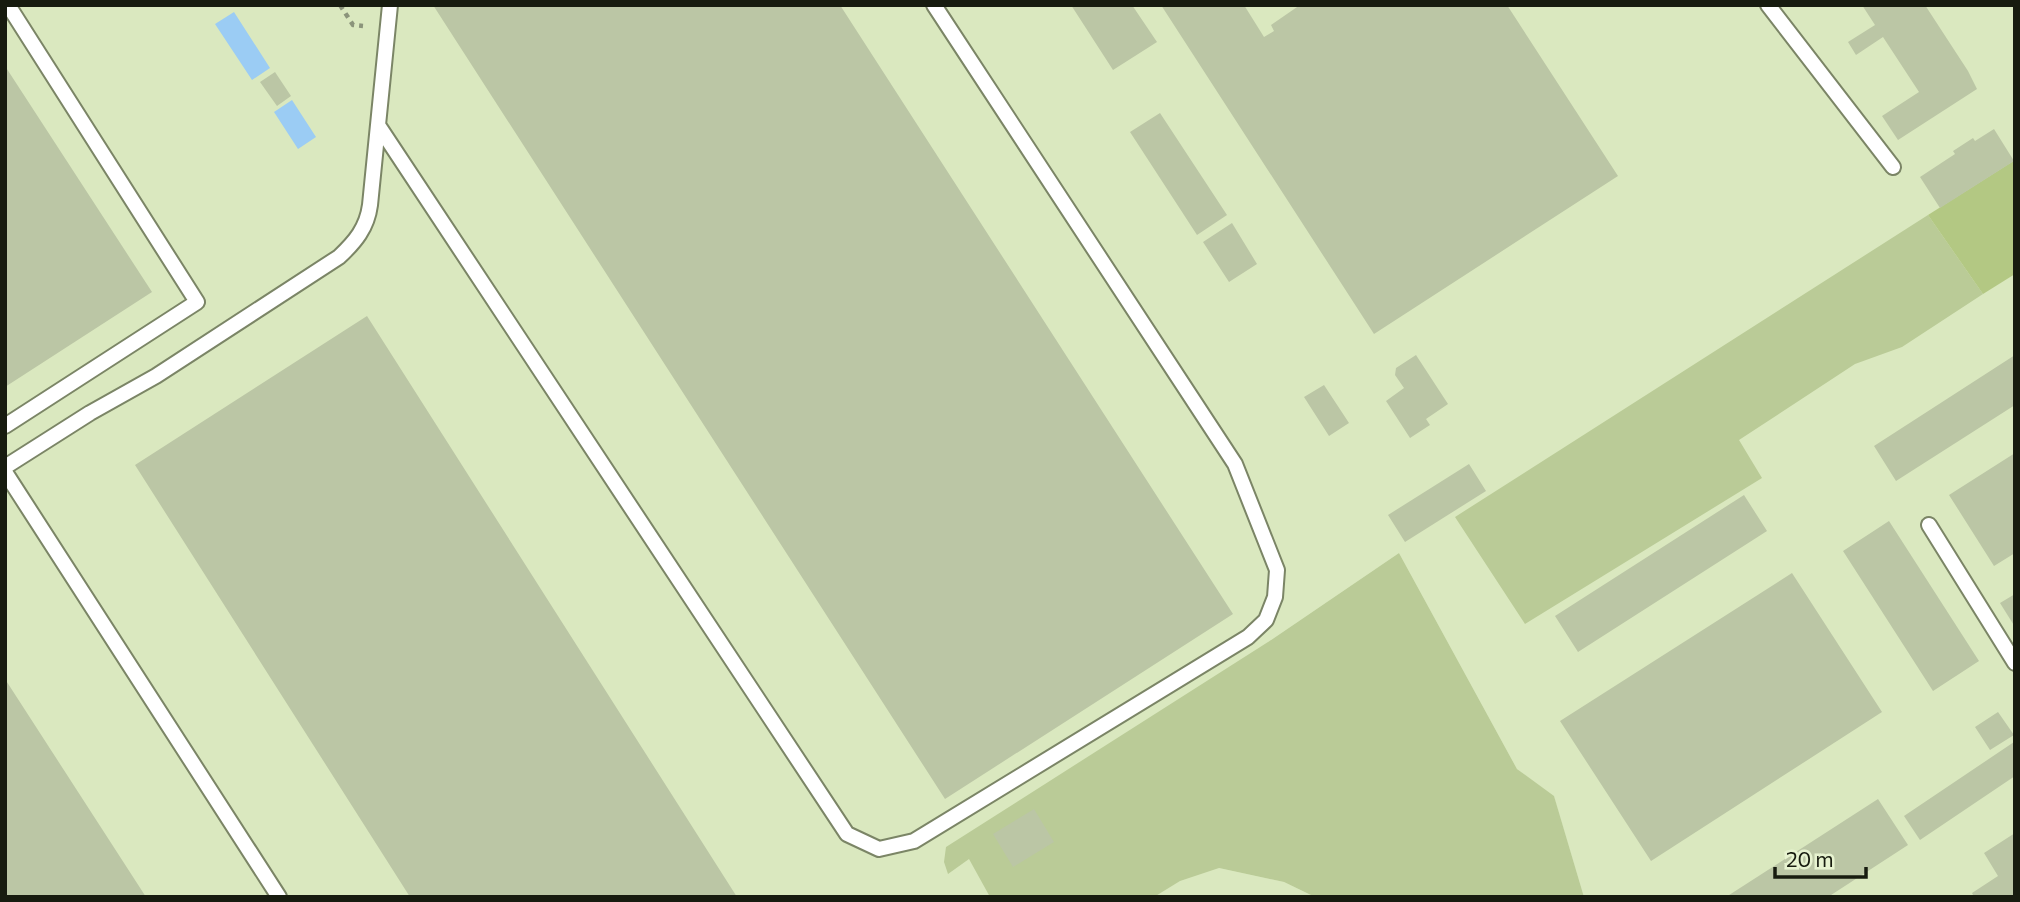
<svg xmlns="http://www.w3.org/2000/svg" width="2020" height="902" viewBox="0 0 2020 902" font-family="Commissioner,sans-serif">
  <style>
    .built { fill: #dae8bf }
    .green { fill: #bacb97 }
    .forest { fill: #b3c883 }
    .water { fill: #9bccf4 }
    .building { fill: #bbc6a5 }
    .lines { fill: none; stroke-linecap: round; stroke-linejoin: round }
    .lane-casing { stroke: #7b8566; stroke-width: 18 }
    .path { stroke: #8b947b; stroke-width: 4.5; stroke-dasharray: 5 5; stroke-linecap: butt }
    .lane { stroke: #fff; stroke-width: 14 }
  </style>
  <rect width="100%" height="100%" fill="#e7f3d0"/>
  <!-- built -->
  <path class="built" d="M 5,5 L 2015,5 L 2015,897 L 1584,897 L 1554,797 L 1517,769 L 1399,553 L 1268,642 L 1219,868 L 1284,882 L 1315,897 L 5,897 Z"/>
  <!-- green -->
  <path class="green" d="M 1928,215 L 1983,294 L 1902,347 L 1855,364 L 1739,440 L 1762,478 L 1525,624 L 1455,517 Z
    M 1399,553 L 1517,769 L 1554,796 L 1584,897 L 1315,897 L 1284,882 L 1219,868 L 1180,881 L 1154,897 L 990,897 L 969,859 L 948,874 L 944,862 L 946,847 L 1268,642 Z"/>
  <!-- forest -->
  <path class="forest" d="M 2015,160 L 2015,274 L 1983,294 L 1928,215 Z"/>
  <!-- water -->
  <path class="water" d="M 234,12 L 270,68 L 252,80 L 215,24 Z
    M 292,100 L 316,137 L 298,149 L 274,112 Z"/>
  <!-- building -->
  <path class="building" d="M 433,5 L 840,5 L 1233,614 L 945,799 Z
    M 1071,5 L 1132,5 L 1157,42 L 1113,70 Z
    M 1161,5 L 1244,5 L 1264,37 L 1274,31 L 1271,25 L 1300,5 L 1507,5 L 1618,176 L 1374,334 Z
    M 1862,5 L 1925,5 L 1968,71 L 1977,89 L 1898,140 L 1882,116 L 1919,92 L 1883,37 L 1856,55 L 1848,42 L 1875,25 Z
    M 5,66 L 152,292 L 5,387 Z
    M 275,72 L 291,96 L 277,106 L 260,82 Z
    M 1160,113 L 1227,215 L 1197,235 L 1130,132 Z
    M 1994,129 L 2014,161 L 1940,208 L 1920,177 L 1955,154 L 1953,151 L 1973,138 L 1975,141 Z
    M 1232,223 L 1257,264 L 1229,282 L 1203,242 Z
    M 367,316 L 737,897 L 410,897 L 135,465 Z
    M 1416,355 L 1448,404 L 1426,419 L 1430,425 L 1410,438 L 1386,401 L 1404,388 L 1395,375 L 1396,368 Z
    M 2015,355 L 2015,405 L 1896,481 L 1874,446 Z
    M 1324,385 L 1349,423 L 1329,436 L 1304,397 Z
    M 2015,453 L 2015,553 L 1994,566 L 1949,495 Z
    M 1469,464 L 1486,491 L 1405,542 L 1388,515 Z
    M 1744,495 L 1767,531 L 1578,652 L 1555,616 Z
    M 1889,521 L 1979,661 L 1933,691 L 1843,551 Z
    M 1792,573 L 1882,712 L 1651,861 L 1560,721 Z
    M 2015,594 L 2015,627 L 2000,603 Z
    M 5,679 L 146,897 L 5,897 Z
    M 1998,712 L 2014,735 L 1990,750 L 1975,727 Z
    M 2014,742 L 2015,776 L 1920,840 L 1904,816 Z
    M 1878,799 L 1908,845 L 1828,897 L 1726,897 Z
    M 1034,809 L 1054,842 L 1013,867 L 993,834 Z
    M 2015,833 L 2015,897 L 1974,897 L 1972,893 L 1998,876 L 1984,853 Z"/>
  <g class="lines">
    <!-- lane casing -->
    <g class="lane-casing">
      <path id="lane" d="M 1768,5 L 1893,167
        M 378,125 L 847,834 L 879,849 L 914,841 L 1248,637 L 1266,620 L 1275,597 L 1277,570 L 1235,464 L 934,5
        M 5,426 L 197,302 L 8,5
        M 5,467 L 90,413 L 156,376 L 339,257 C 355,242 367,228 370,205 L 390,5
        M 5,472 L 279,897
        M 1929,525 L 2015,663"/>
    </g>
    <!-- path -->
    <path class="path" d="M 340,5 L 353,25 L 363,26"/>
    <!-- lane -->
    <use href="#lane" class="lane"/>
  </g>
  <!-- border -->
  <rect width="2020" height="902" fill="none" stroke="#171b0f" stroke-width="14"/>
  <!-- scale -->
  <path d="M1775 867v10h91v-10" fill="none" stroke="#171b0f" stroke-width="3.5"/>
  <text x="1786" y="867" font-size="21" fill="#171b0f" stroke="#e7f3d0" stroke-width="5" paint-order="stroke">20 m</text>
</svg>
